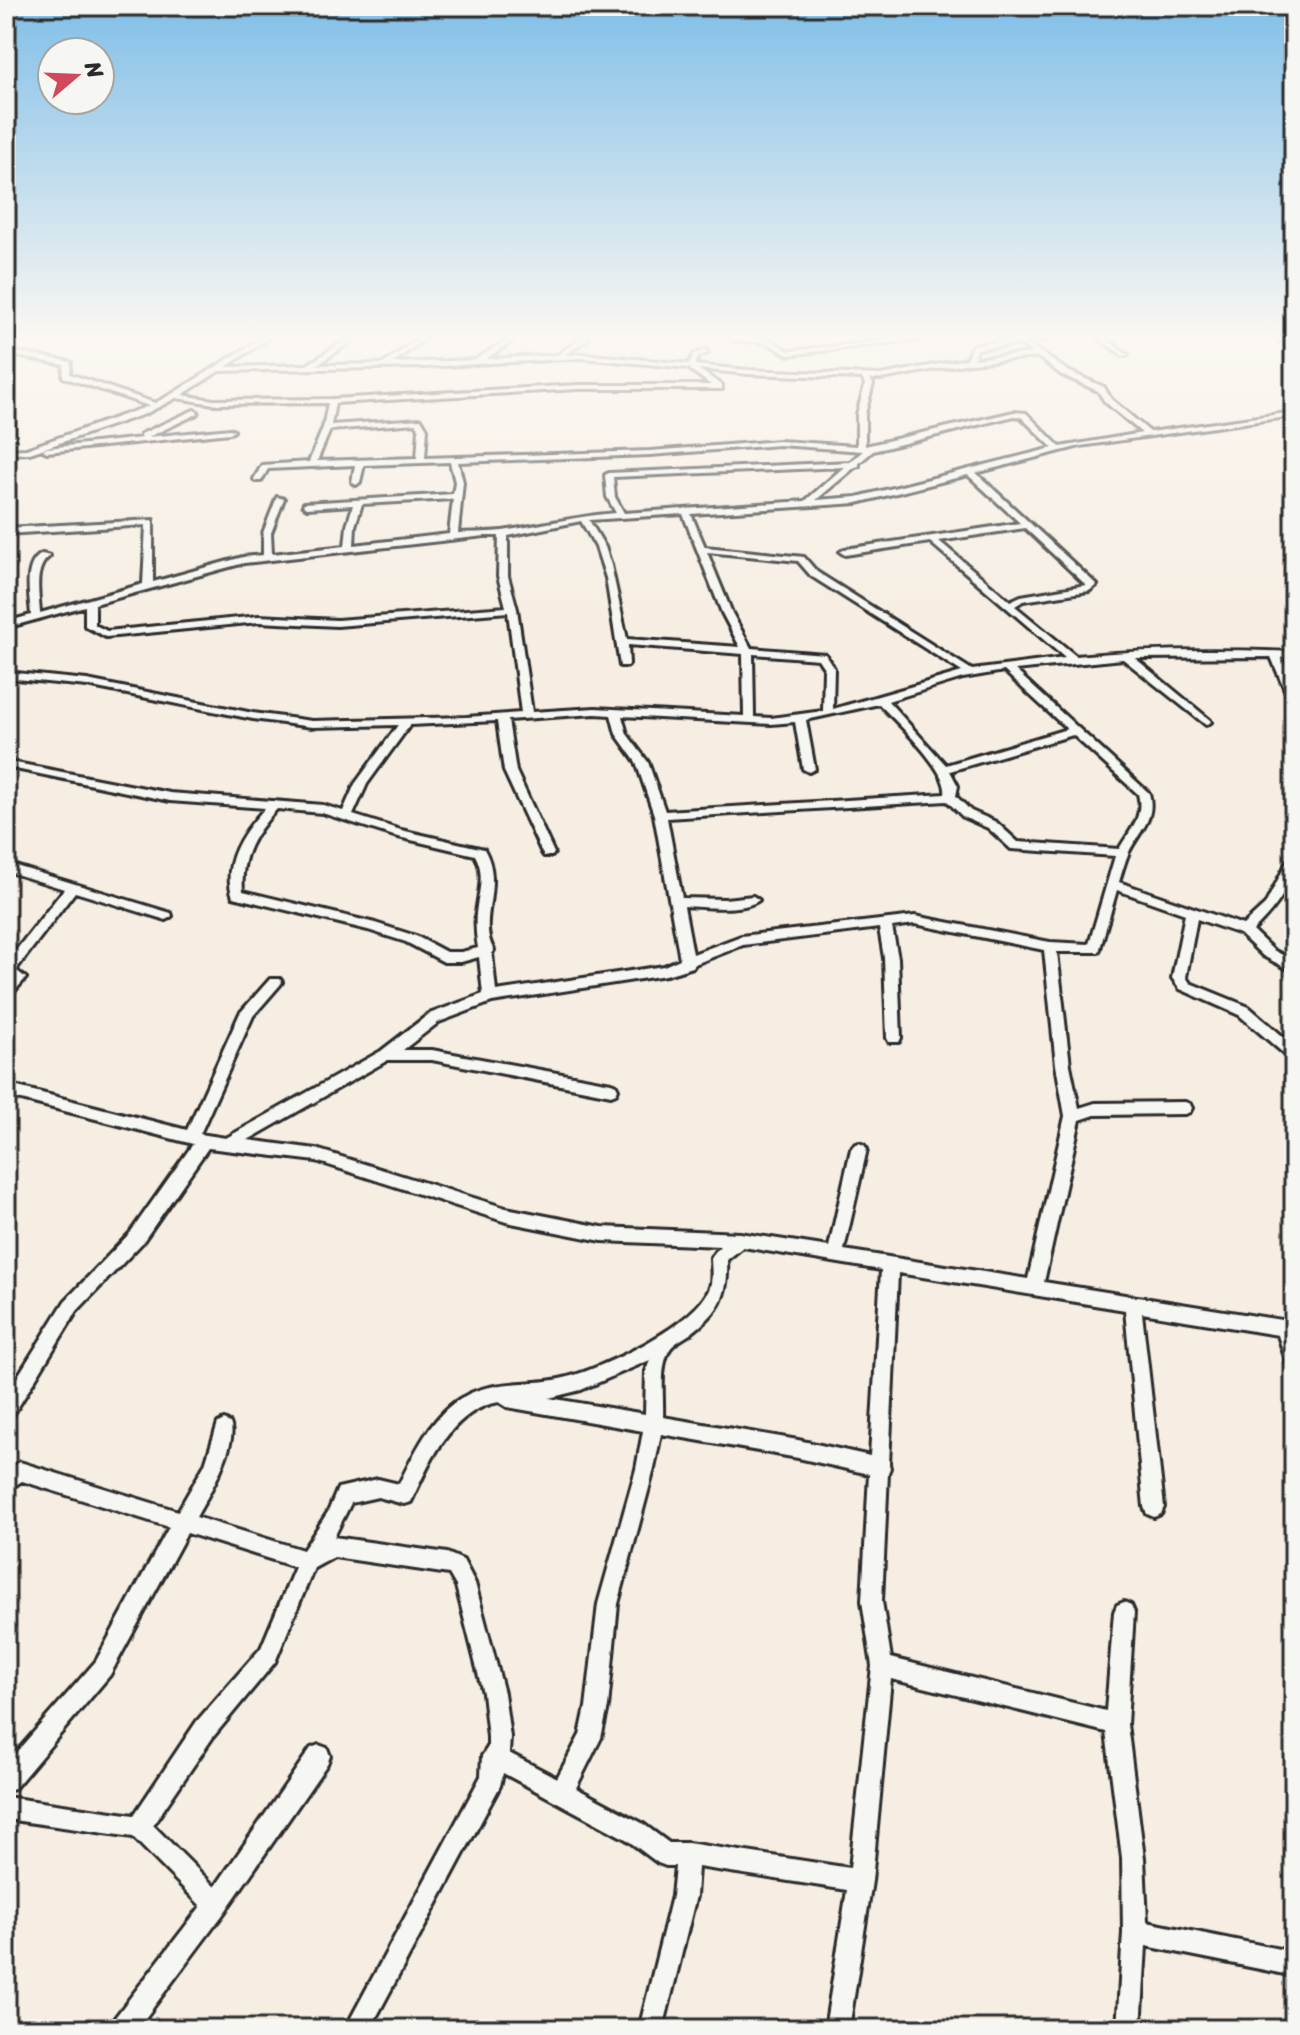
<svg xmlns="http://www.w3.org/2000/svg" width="1300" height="2035" viewBox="0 0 1300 2035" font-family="Sriracha,sans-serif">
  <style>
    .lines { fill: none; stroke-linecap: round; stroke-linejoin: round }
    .minor-casing { stroke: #2b2b2b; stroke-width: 6 }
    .minor { fill: #f6f6f2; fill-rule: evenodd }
  </style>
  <rect width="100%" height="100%" fill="#f6eee3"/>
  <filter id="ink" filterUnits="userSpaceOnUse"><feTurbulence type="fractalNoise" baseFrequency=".0125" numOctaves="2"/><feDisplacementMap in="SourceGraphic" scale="16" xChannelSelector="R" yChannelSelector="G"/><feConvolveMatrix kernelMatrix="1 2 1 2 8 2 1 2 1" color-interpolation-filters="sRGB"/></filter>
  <g filter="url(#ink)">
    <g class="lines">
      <!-- minor casing -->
      <g class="minor-casing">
        <path id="minor" d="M 262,338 L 269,338 L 226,367 L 307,365 L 349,338 L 355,339 L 317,365 L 383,364 L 419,338 L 426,338 L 392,363 L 475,360 L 510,338 L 517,338 L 486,359 L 557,355 L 582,338 L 589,338 L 565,355 L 582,354 L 689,364 L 694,354 L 706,350 L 708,353 L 699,356 L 695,365 L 748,370 L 881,375 L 967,359 L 971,347 L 974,345 L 1015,340 L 1013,338 L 1056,338 L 1027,343 L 1068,371 L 1104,387 L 1111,399 L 1150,432 L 1294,412 L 1294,416 L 1080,446 L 976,473 L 1097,585 L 1089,591 L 1023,601 L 1015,606 L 1076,656 C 1148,649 1221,649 1294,652 L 1294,658 L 1282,658 L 1294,687 L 1294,702 L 1289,699 L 1271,657 L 1135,658 L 1210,720 L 1211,722 L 1206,725 L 1123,659 L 1015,670 L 1149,793 C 1156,819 1140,830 1129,852 C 1125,861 1122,872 1119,882 L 1243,925 L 1265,905 L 1288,860 L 1294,856 C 1294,887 1274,910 1253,931 L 1273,950 L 1294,961 L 1294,972 L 1263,956 L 1240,934 L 1197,919 L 1186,977 L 1190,983 L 1249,1007 L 1294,1046 L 1294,1059 L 1289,1058 L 1239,1015 L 1180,989 L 1172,978 L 1185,914 L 1117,890 L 1099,952 L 1057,952 L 1070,1065 L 1079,1108 L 1095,1103 L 1185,1102 L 1190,1104 L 1192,1108 L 1190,1112 L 1185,1114 L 1095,1115 L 1080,1120 L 1044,1282 L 1294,1322 L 1294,1369 L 1288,1367 L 1278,1335 L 1142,1313 L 1164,1507 L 1161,1514 L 1154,1517 L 1147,1514 L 1144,1507 L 1125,1310 L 898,1273 L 889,1464 L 890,1468 L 888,1473 L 882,1601 L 891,1658 L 1106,1711 L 1114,1612 L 1117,1605 L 1124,1602 L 1131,1605 L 1134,1612 L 1127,1724 L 1144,1858 L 1147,1922 L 1294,1952 L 1294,1976 L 1146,1946 L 1141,2029 L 1117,2029 L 1123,1932 L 1122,1858 L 1106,1732 L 891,1679 L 872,1881 L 849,2029 L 825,2029 L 847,1890 L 698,1867 L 696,1896 L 663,2029 L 639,2029 L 672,1896 L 675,1866 L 666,1866 L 658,1863 L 626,1839 L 503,1773 L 500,1786 L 370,2029 L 345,2029 L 481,1776 L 482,1756 L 488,1747 L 488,1737 L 483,1693 L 456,1586 L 449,1574 L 334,1557 L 314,1568 L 275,1662 L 213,1737 L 153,1825 L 215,1887 L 311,1748 L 319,1745 L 327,1748 L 330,1756 L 327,1764 L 224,1913 L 137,2029 L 110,2029 L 113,2020 L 201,1906 L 133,1837 L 6,1819 L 6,1797 L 134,1815 L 197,1721 L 261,1648 L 295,1567 L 187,1533 L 110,1675 L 14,1789 L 6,1792 L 6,1764 L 96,1661 L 169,1527 L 22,1481 L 6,1491 L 6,1470 L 20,1462 L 178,1511 L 205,1464 L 218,1423 L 224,1420 L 230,1423 C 239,1443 207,1498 196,1517 L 303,1550 L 328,1512 L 338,1488 L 378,1479 L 399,1484 C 414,1454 432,1414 463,1397 C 494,1379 531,1386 564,1378 C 600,1370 698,1324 710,1287 C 713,1278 711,1266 711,1257 L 720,1246 L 602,1241 L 506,1222 L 316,1161 L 208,1148 L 142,1243 L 77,1311 L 12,1417 L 6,1420 L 6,1395 L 65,1301 L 130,1233 L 193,1144 L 6,1096 L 6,1084 L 187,1130 L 240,1013 L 270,979 L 280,979 L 282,982 L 280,985 L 253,1016 L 200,1134 L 226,1138 L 381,1051 L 429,1014 L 483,994 L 479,957 L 461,962 L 444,962 L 406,942 L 368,930 L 233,897 C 221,863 243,832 265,808 L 170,801 L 6,767 L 6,761 L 170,793 L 323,805 L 343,811 L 355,784 L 398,725 L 312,727 L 253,719 L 87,686 L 6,678 L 6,672 L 87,680 L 253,713 L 312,721 L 466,717 L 521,713 L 508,612 L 337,626 L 259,622 L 106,637 L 85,626 L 85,606 L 6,628 L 6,622 L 31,615 C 30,597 22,564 42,554 L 50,556 C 33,568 39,594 40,613 L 143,584 L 146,525 L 6,534 L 6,528 L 153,520 L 153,582 L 243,557 L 263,555 L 263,533 L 277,497 L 284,499 L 271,533 L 272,554 L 345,546 L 347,526 L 353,505 L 307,508 L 303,505 L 304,503 L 453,494 L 455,482 L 450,462 L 364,465 L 360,482 L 356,485 L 352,482 L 355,465 L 268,469 L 261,481 L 255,481 L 254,479 L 262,465 L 309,462 L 323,428 L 328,403 L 214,404 L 176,398 L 145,414 L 30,453 L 6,454 L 6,450 L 26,449 L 149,406 L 63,377 L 64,365 L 6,354 L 6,350 L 71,362 L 70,374 L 155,403 L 172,394 ZM 1020,344 L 1033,353 L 974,359 L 977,349 ZM 1038,357 L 1062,375 L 1098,391 L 1105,402 L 1142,433 L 1060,447 L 1026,413 L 1014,412 L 865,446 L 865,414 L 873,384 L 870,379 L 881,379 L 970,363 ZM 582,358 L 688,368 L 711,385 L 578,385 L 332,399 L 214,400 L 182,395 L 219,371 L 425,367 ZM 698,369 L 748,374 L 862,378 L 865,384 L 857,414 L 857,446 L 779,441 L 650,451 L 425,458 L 427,429 L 421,419 L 331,425 L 335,403 L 578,389 L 722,389 L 722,385 ZM 1014,416 L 1021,417 L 1053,448 L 857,497 L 816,500 L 855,467 L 859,466 L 859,463 L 873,451 ZM 416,423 L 419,429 L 417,458 L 317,461 L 330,430 ZM 779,445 L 863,451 L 850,462 L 609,473 L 605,475 L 607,497 L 616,513 C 579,516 545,524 509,530 C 492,533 474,532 458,533 L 463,482 L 458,462 L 650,455 ZM 844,467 L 805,501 L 624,513 L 615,497 L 613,477 ZM 968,475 L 1020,523 L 845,549 L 840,552 L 845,555 L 930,542 L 1065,658 L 972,670 L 817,572 L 804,557 L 705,547 L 691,514 L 857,503 ZM 453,499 L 449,534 L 354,545 L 355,526 L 362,504 ZM 683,514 L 722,613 L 740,647 L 627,639 L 611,565 L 605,547 L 589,520 ZM 581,521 L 596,547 L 606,578 L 620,666 L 628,666 L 629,664 L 628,645 L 743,654 L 744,716 L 595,708 L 532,712 L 517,609 L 508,576 L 508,536 ZM 1025,528 L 1086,585 L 1021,596 L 1010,601 L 939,541 ZM 485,536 L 499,536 L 498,576 L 506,607 L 337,620 L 259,616 L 107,631 L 95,625 L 95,604 L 244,563 ZM 707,552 L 798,561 L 811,576 L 962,672 L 833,709 L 834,668 L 825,654 L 751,648 L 732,613 ZM 753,654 L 818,659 L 824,668 L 823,711 L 771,718 L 754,717 ZM 1004,671 L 1067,729 L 946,765 L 888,701 L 963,678 ZM 879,704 C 896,722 949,770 945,794 L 665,811 L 648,762 L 627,734 L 622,716 L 771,724 L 795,722 L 803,769 L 809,772 L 815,769 L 806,720 ZM 595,714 L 611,715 L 616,734 L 636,762 L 654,815 L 680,959 L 664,966 L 496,991 L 492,953 L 494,950 C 476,920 505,885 484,849 L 401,830 L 353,815 L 367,784 L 410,725 L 497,721 L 504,771 L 542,853 L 544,856 L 552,856 L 554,853 L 516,771 L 508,720 ZM 1073,735 L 1138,794 C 1144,817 1130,830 1119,849 L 1018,842 L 996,822 L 971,811 L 956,796 L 958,786 L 950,771 ZM 947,801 L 963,817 L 988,828 L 1011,849 L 1115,856 L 1089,944 L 1050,942 L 915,916 L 741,936 L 693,954 L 684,906 C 704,907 744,912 759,900 L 753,896 L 725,899 L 682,898 L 667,818 ZM 277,809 L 322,813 L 394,836 L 475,855 C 486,875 478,893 476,914 C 475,925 476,937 478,948 L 461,952 L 446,952 L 416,936 L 375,923 L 243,891 C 240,856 254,834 277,809 ZM 915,924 L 1044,950 L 1056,1065 L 1065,1116 L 1028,1279 L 844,1250 L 867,1149 L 864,1145 L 859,1143 L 854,1145 L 851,1149 L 829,1247 L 740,1233 L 602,1227 L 506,1208 L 316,1149 L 248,1140 L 388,1060 L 432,1060 L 611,1095 L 616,1093 L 618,1089 L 616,1085 L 611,1083 L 432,1050 L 403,1050 L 439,1022 L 492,1002 L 666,975 L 693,967 L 695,964 L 743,945 L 879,928 L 884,958 L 887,1038 L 889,1042 L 899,1042 L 901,1038 L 898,958 L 892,927 ZM 743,1247 L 881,1270 L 870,1456 L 798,1440 L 663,1417 C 664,1396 659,1367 670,1349 C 674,1343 684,1338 690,1334 C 719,1312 729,1296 727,1260 ZM 650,1360 L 646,1371 L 645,1414 L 549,1398 L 581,1390 ZM 499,1402 L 507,1407 L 643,1431 L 636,1469 L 598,1604 L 586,1707 L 580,1735 L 557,1778 L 509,1753 L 510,1737 L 504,1693 L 475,1583 L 463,1560 L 447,1553 L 334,1537 L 351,1503 L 378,1497 L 404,1504 L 411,1502 C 430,1462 451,1410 499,1402 ZM 661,1434 L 798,1458 L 869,1474 L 862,1601 L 872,1666 L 850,1868 L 688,1843 L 669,1843 L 642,1823 L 576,1788 L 601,1738 L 608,1707 L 618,1604 L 654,1469 Z
          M 730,338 L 769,339 L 789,351 L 909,338 L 929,338 L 788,355 L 767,343 L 733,340 Z
          M 1098,338 L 1105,338 L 1128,355 L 1123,356 Z
          M 1275,338 L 1282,338 L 1294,346 L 1294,351 Z
          M 194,410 L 198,412 L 197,414 L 148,437 L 230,429 L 234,431 L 230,433 L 47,452 L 43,450 L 47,448 L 142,438 L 141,434 Z
          M 6,863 L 171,913 L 172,916 L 166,920 L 75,892 L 18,967 L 17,971 L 26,978 L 11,995 L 6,997 L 6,983 L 10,979 L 6,977 L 6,963 L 64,889 L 6,871 Z"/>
      </g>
      <!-- minor -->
      <use href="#minor" class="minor"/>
    </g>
  </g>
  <!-- sky -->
  <linearGradient id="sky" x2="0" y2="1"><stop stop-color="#81bfe8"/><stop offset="0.54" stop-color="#fbf7f2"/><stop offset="1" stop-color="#fbf7f2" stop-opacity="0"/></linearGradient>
  <rect width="1300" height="623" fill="url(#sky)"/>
  <!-- margin -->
  <rect width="1300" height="2035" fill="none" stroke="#f6f6f2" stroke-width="32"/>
  <rect x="16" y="16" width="1268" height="2003" fill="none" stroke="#2b2b2b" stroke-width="3" filter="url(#ink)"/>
  <!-- north arrow -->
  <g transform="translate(76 76) rotate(71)"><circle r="38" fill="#f6f6f2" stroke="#a5a5a2" stroke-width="2"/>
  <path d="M0-6L14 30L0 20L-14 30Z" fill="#d1495b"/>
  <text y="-12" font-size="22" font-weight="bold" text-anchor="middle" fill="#2b2b2b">N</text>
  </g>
</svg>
